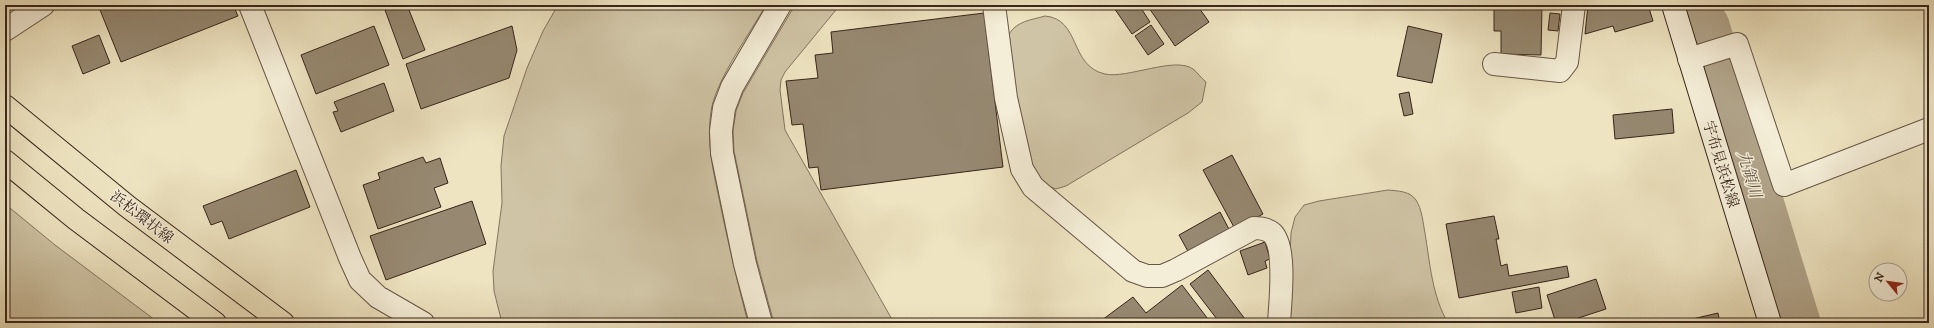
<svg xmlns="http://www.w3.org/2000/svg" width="1934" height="328" viewBox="0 0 1934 328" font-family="'IM FELL DW Pica','Noto Serif JP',serif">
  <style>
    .green { fill: #cfc4a5; stroke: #837460 }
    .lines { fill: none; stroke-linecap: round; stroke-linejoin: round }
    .river { stroke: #b0a389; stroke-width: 49 }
    .building { fill: #968871; stroke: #37251b }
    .minor-casing { stroke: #655544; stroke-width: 24 }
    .secondary-casing { stroke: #37251b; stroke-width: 24 }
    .primary-casing { stroke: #37251b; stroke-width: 24 }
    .minor { stroke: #f4edd7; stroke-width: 22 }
    .secondary { stroke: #f4edd7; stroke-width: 22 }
    .primary { stroke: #eee4c1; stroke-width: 22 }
    .labels { text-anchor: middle; stroke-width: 3; stroke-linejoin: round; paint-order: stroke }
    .street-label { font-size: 15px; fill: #37251b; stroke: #f4edd7 }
    .water-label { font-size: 16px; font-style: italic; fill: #5b4b3c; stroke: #f4edd7 }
  </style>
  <rect width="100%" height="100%" fill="#eee4c1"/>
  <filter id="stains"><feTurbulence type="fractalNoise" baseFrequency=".005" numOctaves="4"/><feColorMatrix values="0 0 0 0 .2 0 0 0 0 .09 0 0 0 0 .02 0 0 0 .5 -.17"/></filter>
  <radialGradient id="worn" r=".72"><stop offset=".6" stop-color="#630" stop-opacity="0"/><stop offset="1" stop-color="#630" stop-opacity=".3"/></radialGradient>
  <!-- green -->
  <path class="green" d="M 558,5 L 766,5 C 750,33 719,76 712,106 C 705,141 714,174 721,208 C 729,247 738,285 748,323 L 502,323 L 494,291 L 493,271 L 502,203 L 501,166 L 504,136 L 527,68 L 543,31 Z
    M 795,5 L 840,5 L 785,72 L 781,80 L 780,90 L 785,130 L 894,323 L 774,323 L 757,261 L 734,151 L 733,131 L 736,111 L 743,93 Z
    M 1045,16 C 1081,19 1069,66 1105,74 C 1127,79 1175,56 1193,69 C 1197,72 1201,78 1206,82 L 1202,102 L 1188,113 L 1066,186 L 1056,189 L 1046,185 L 1030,166 L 1014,97 L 1009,34 C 1017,21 1031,20 1045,16 Z
    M 1388,190 C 1398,191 1410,191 1416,200 C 1422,209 1423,223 1425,233 C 1430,263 1432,296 1448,323 L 1287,323 L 1291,233 L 1295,217 L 1304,205 L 1319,201 Z
    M 5,204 L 55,245 L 159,323 L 5,323 Z"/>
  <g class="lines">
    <!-- river -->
    <path class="river" d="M 1705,26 L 1796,323"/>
  </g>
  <!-- building -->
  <path class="building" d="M 98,5 L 233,5 L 238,16 L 121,62 Z
    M 399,5 L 407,5 L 425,50 L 403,59 L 385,10 Z
    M 1112,5 L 1139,5 L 1150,22 L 1132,34 Z
    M 1147,5 L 1197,5 L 1209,22 L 1175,46 Z
    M 1410,5 L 1455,5 L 1455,8 Z
    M 1494,5 L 1542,5 L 1541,55 L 1501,54 L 1501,31 L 1494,31 Z
    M 1588,5 L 1648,5 L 1653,21 L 1615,32 L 1613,26 L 1585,34 Z
    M 984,13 L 1003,167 L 821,190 L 818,167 L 809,168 L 803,124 L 792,125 L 786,81 L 818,78 L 815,55 L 833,53 L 831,32 Z
    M 1550,13 L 1560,14 L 1558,31 L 1548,30 Z
    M 1151,25 L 1164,44 L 1148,55 L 1135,36 Z
    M 374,26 L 389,65 L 316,94 L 301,55 Z
    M 512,26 L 517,50 L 509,78 L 421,109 L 406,64 Z
    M 1408,26 L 1442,34 L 1432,83 L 1397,76 Z
    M 99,35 L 110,63 L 83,74 L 72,46 Z
    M 384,83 L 394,111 L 341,132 L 333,112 L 338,111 L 334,102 Z
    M 1409,92 L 1413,114 L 1404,116 L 1399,94 Z
    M 1672,109 L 1674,133 L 1615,139 L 1613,115 Z
    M 1232,155 L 1263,214 L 1235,229 L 1203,170 Z
    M 423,157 L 426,163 L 440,158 L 448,183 L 434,188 L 441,207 L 378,229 L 363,185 L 380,179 L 378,173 Z
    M 296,170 L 310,207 L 229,239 L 222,221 L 211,225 L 203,206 Z
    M 472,201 L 486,244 L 386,280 L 370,236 Z
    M 1220,212 L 1231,233 L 1190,255 L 1179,235 Z
    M 1494,216 L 1499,239 L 1496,239 L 1501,266 L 1507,264 L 1509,276 L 1567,266 L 1569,277 L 1459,298 L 1446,224 Z
    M 1265,242 L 1270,259 L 1265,261 L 1267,268 L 1248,275 L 1240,251 Z
    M 1208,270 L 1245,319 L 1240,323 L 1220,323 L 1190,284 Z
    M 1596,279 L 1606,309 L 1563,323 L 1556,323 L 1547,295 Z
    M 1182,285 L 1211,323 L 1098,323 L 1133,297 L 1146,313 Z
    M 1539,287 L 1542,308 L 1516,313 L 1512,292 Z
    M 1718,313 L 1720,323 L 1675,323 Z"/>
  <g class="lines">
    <!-- minor casing -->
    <g class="minor-casing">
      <path id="minor" d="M 250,5 L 350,258 L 360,280 L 378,297 L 423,323
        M 994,5 L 1006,98 L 1022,169 L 1033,187 L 1133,271 L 1147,276 L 1162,276 L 1176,270 L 1254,228 C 1260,228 1267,229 1272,233 C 1287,247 1280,303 1279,323
        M 5,30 L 43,5
        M 1689,59 L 1737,44 L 1784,185 L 1929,129
        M 1494,64 L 1560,71 L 1567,62 L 1574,5
        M 761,323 L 745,264 L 722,153 L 721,131 L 724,108 L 732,87 L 780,5"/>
    </g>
    <!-- secondary casing -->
    <g class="secondary-casing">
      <path id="secondary" d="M 1673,5 L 1770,323"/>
    </g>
    <!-- primary casing -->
    <g class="primary-casing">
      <path id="primary" d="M 5,106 L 127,206 L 283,323
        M 5,161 L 76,219 L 215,323"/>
    </g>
    <!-- minor -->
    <use href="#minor" class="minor"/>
    <!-- secondary -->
    <use href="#secondary" class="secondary"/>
    <!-- primary -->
    <use href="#primary" class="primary"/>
  </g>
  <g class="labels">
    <!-- street labels -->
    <g class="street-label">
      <text transform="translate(1721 164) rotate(73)" y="5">宇布見浜松線</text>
      <text transform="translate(142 217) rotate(38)" y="5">浜松環状線</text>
    </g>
    <!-- water labels -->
    <g class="water-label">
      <text transform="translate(1750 174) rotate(73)" y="6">九領川</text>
    </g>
  </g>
  <!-- margin -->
  <rect width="1934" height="328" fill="none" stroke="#eee4c1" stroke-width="20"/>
  <rect x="6" y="6" width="1922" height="316" fill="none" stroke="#37251b" stroke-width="2"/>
  <rect x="10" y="10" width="1914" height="308" fill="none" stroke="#37251b"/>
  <!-- north arrow -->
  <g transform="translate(1888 282) rotate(299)"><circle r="19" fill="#f4edd7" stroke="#a89d8c"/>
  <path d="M0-3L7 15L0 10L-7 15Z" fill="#8f2418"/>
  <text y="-6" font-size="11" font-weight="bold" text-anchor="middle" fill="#37251b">N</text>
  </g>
  <rect width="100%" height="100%" filter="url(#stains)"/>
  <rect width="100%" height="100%" fill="url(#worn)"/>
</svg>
